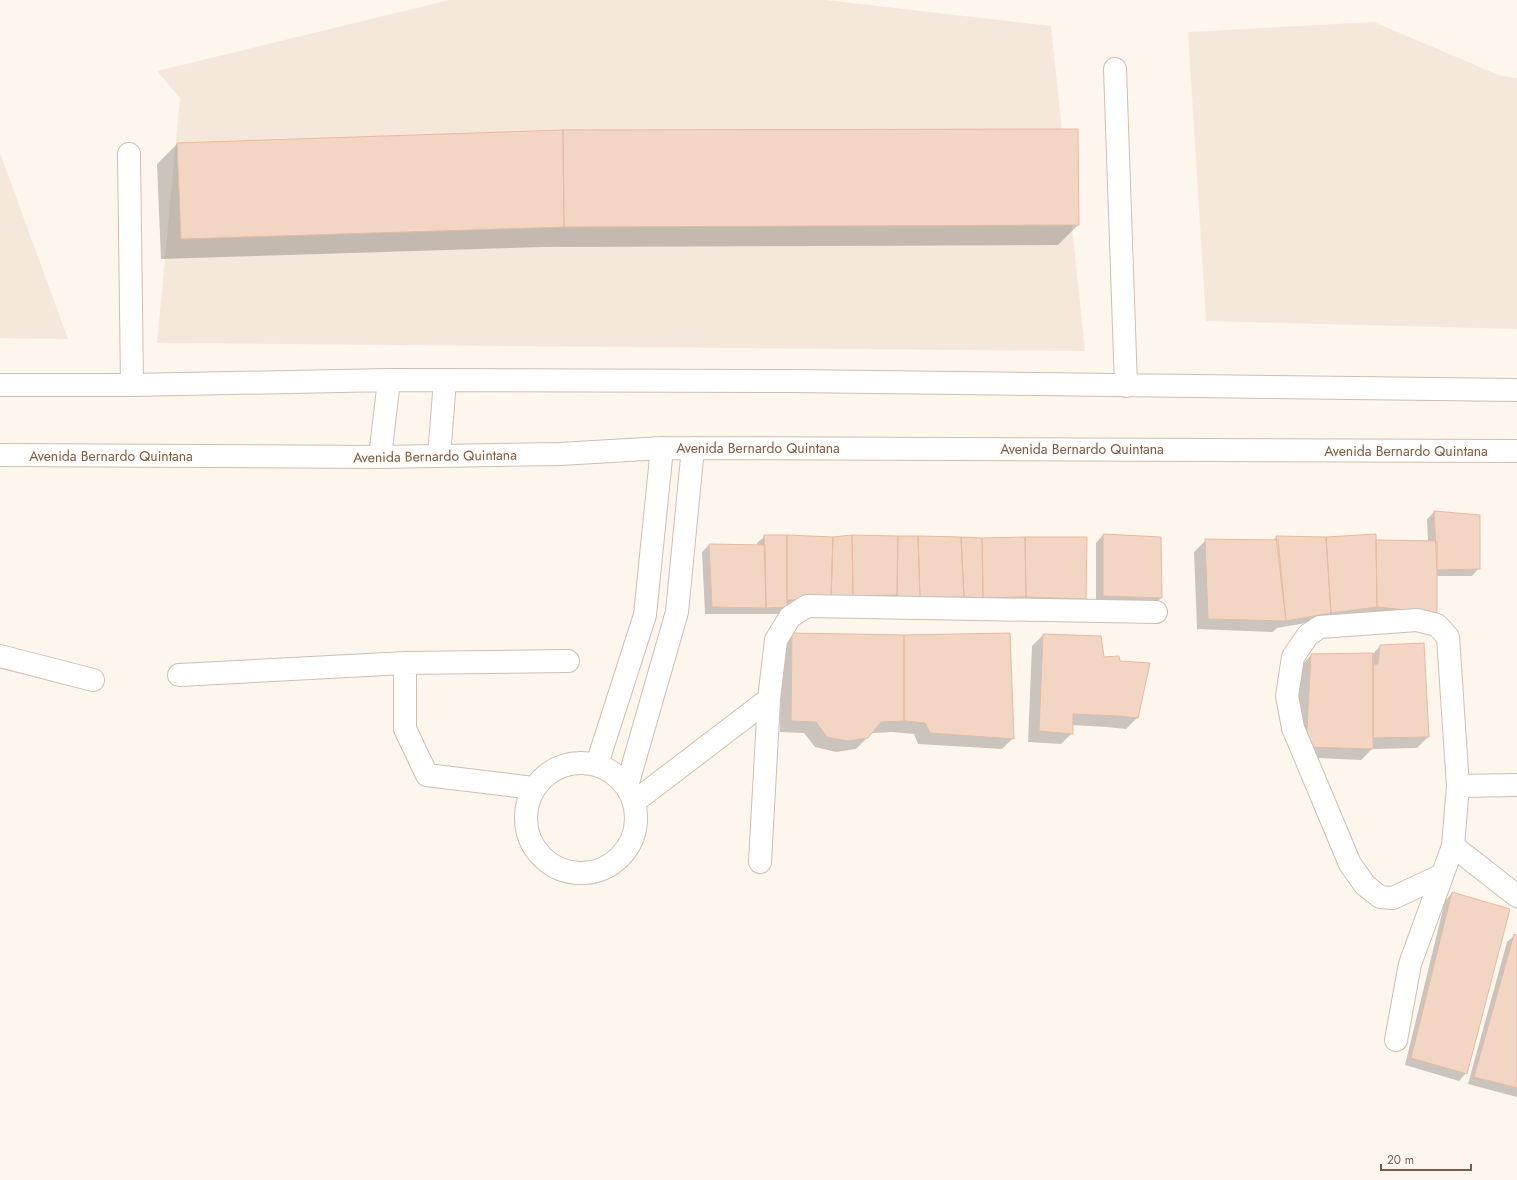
<svg xmlns="http://www.w3.org/2000/svg" width="1517" height="1180" viewBox="0 0 1517 1180" font-family="Jost,sans-serif">
  <style>
    .residential { fill: #f5e8da }
    .shadow { fill: #0003 }
    .building { fill: #f3d5c3; stroke: #e6bba3 }
    .lines { fill: none; stroke-linecap: round; stroke-linejoin: round }
    .minor-casing { stroke: #d1beb0; stroke-width: 24 }
    .minor { stroke: #fff; stroke-width: 22 }
    .labels { text-anchor: middle; stroke-width: 3; stroke-linejoin: round; paint-order: stroke }
    .street-label { font-size: 14px; fill: #7a5c4d; stroke: #fffaf3 }
  </style>
  <rect width="100%" height="100%" fill="#fdf6ec"/>
  <!-- residential -->
  <path class="residential" d="M 449,0 L 826,0 L 1051,26 L 1085,351 L 157,343 L 180,98 L 157,71 Z
    M 1374,22 L 1501,76 L 1517,78 L 1517,329 L 1206,321 L 1188,32 Z
    M 0,153 L 68,339 L 0,338 Z"/>
  <!-- shadow -->
  <path class="shadow" d="M 177,144 L 1078,225 L 1058,245 L 543,247 L 161,259 L 157,164 Z
    M 1434,512 L 1479,568 L 1472,576 L 1436,576 L 1436,613 L 1425,624 L 1323,620 L 1277,628 L 1273,632 L 1197,629 L 1194,552 L 1206,540 L 1272,541 L 1276,537 L 1428,542 L 1427,519 Z
    M 1103,535 L 1161,598 L 1154,605 L 1096,603 L 1096,543 Z
    M 765,536 L 982,539 L 1085,599 L 1077,606 L 786,607 L 779,614 L 705,614 L 702,552 L 709,545 L 758,546 L 757,543 Z
    M 793,634 L 1013,738 L 1002,749 L 918,744 L 914,734 L 892,732 L 872,733 L 856,749 L 836,752 L 815,747 L 804,733 L 780,732 L 781,645 Z
    M 1043,635 L 1103,658 L 1119,662 L 1149,664 L 1137,718 L 1126,729 L 1107,727 L 1072,725 L 1072,733 L 1061,744 L 1028,742 L 1032,646 Z
    M 1423,644 L 1428,737 L 1417,748 L 1372,749 L 1361,760 L 1295,757 L 1300,667 L 1311,655 L 1373,654 L 1380,646 Z
    M 1452,893 L 1466,1073 L 1459,1081 L 1405,1065 L 1445,901 Z
    M 1515,935 L 1517,936 L 1517,1097 L 1468,1084 L 1507,942 Z"/>
  <!-- building -->
  <path class="building" d="M 1078,129 L 1079,225 L 564,227 L 563,130 Z
    M 563,130 L 564,227 L 181,239 L 177,143 Z
    M 1434,511 L 1480,515 L 1480,569 L 1437,570 Z
    M 1103,534 L 1161,537 L 1162,598 L 1103,596 Z
    M 1376,534 L 1377,607 L 1331,613 L 1326,537 Z
    M 764,535 L 787,535 L 787,607 L 766,608 Z
    M 787,535 L 833,537 L 831,598 L 787,600 Z
    M 852,535 L 853,596 L 831,598 L 833,537 Z
    M 852,535 L 898,536 L 897,595 L 853,596 Z
    M 898,536 L 918,536 L 920,597 L 900,597 L 897,595 Z
    M 918,536 L 961,537 L 964,597 L 920,597 Z
    M 1276,536 L 1326,537 L 1331,613 L 1286,621 Z
    M 961,537 L 982,538 L 983,598 L 964,597 Z
    M 1025,537 L 1026,597 L 983,598 L 982,538 Z
    M 1025,537 L 1087,537 L 1086,599 L 1026,597 Z
    M 1205,539 L 1278,540 L 1286,621 L 1208,619 Z
    M 1376,540 L 1437,541 L 1437,613 L 1377,607 Z
    M 709,544 L 765,545 L 766,608 L 712,607 Z
    M 792,633 L 904,635 L 904,721 L 881,722 L 868,738 L 848,741 L 827,737 L 816,722 L 791,721 Z
    M 1010,633 L 1014,739 L 930,733 L 925,723 L 904,721 L 904,635 Z
    M 1043,634 L 1101,636 L 1104,657 L 1119,656 L 1120,661 L 1150,663 L 1138,718 L 1119,716 L 1073,714 L 1073,734 L 1039,731 Z
    M 1424,643 L 1429,737 L 1373,738 L 1373,653 L 1373,664 L 1378,664 L 1380,645 Z
    M 1373,653 L 1373,749 L 1306,747 L 1311,654 Z
    M 1452,892 L 1510,909 L 1467,1074 L 1411,1058 Z
    M 1514,934 L 1517,935 L 1517,1088 L 1474,1077 Z"/>
  <g class="lines">
    <!-- minor casing -->
    <g class="minor-casing">
      <path id="minor" d="M 1115,69 L 1126,386
        M 129,154 L 132,385
        M 0,385 L 132,385 L 389,380 L 792,381 L 1517,390
        M 0,455 L 380,457 L 560,454 L 662,448 L 1517,451
        M 439,456 L 445,381
        M 380,457 L 389,380
        M 0,656 L 93,680
        M 405,663 L 405,729 L 427,775 L 533,788
        M 179,675 L 405,663 L 568,661
        M526 818a55 55 0 1 1 110 0a55 55 0 1 1-110 0Z
        M 597,764 L 645,615 L 662,448
        M 627,786 L 677,612 L 693,448
        M 1458,786 L 1517,785
        M 634,802 L 769,699
        M 1453,846 L 1517,896
        M 760,862 L 769,699 L 776,640 L 790,617 L 807,606 L 1156,612
        M 1396,1040 L 1410,964 L 1453,846 L 1458,786 L 1448,637 L 1437,625 L 1417,620 L 1320,627 L 1308,635 L 1293,657 L 1287,696 L 1293,728 L 1350,864 L 1365,885 L 1380,897 L 1393,898 L 1442,875"/>
    </g>
    <!-- minor -->
    <use href="#minor" class="minor"/>
  </g>
  <g class="labels">
    <!-- street labels -->
    <g class="street-label">
      <text x="758" y="453">Avenida Bernardo Quintana</text>
      <text x="1082" y="454">Avenida Bernardo Quintana</text>
      <text x="1406" y="456">Avenida Bernardo Quintana</text>
      <text x="111" y="461">Avenida Bernardo Quintana</text>
      <text transform="translate(435 456) rotate(-1)" y="5">Avenida Bernardo Quintana</text>
    </g>
  </g>
  <!-- scale -->
  <path d="M1381 1164v6h90v-6" fill="none" stroke="#7a5c4d" stroke-width="2"/>
  <text x="1387" y="1164" font-size="12" fill="#7a5c4d" stroke="#fffaf3" stroke-width="3" paint-order="stroke">20 m</text>
</svg>
